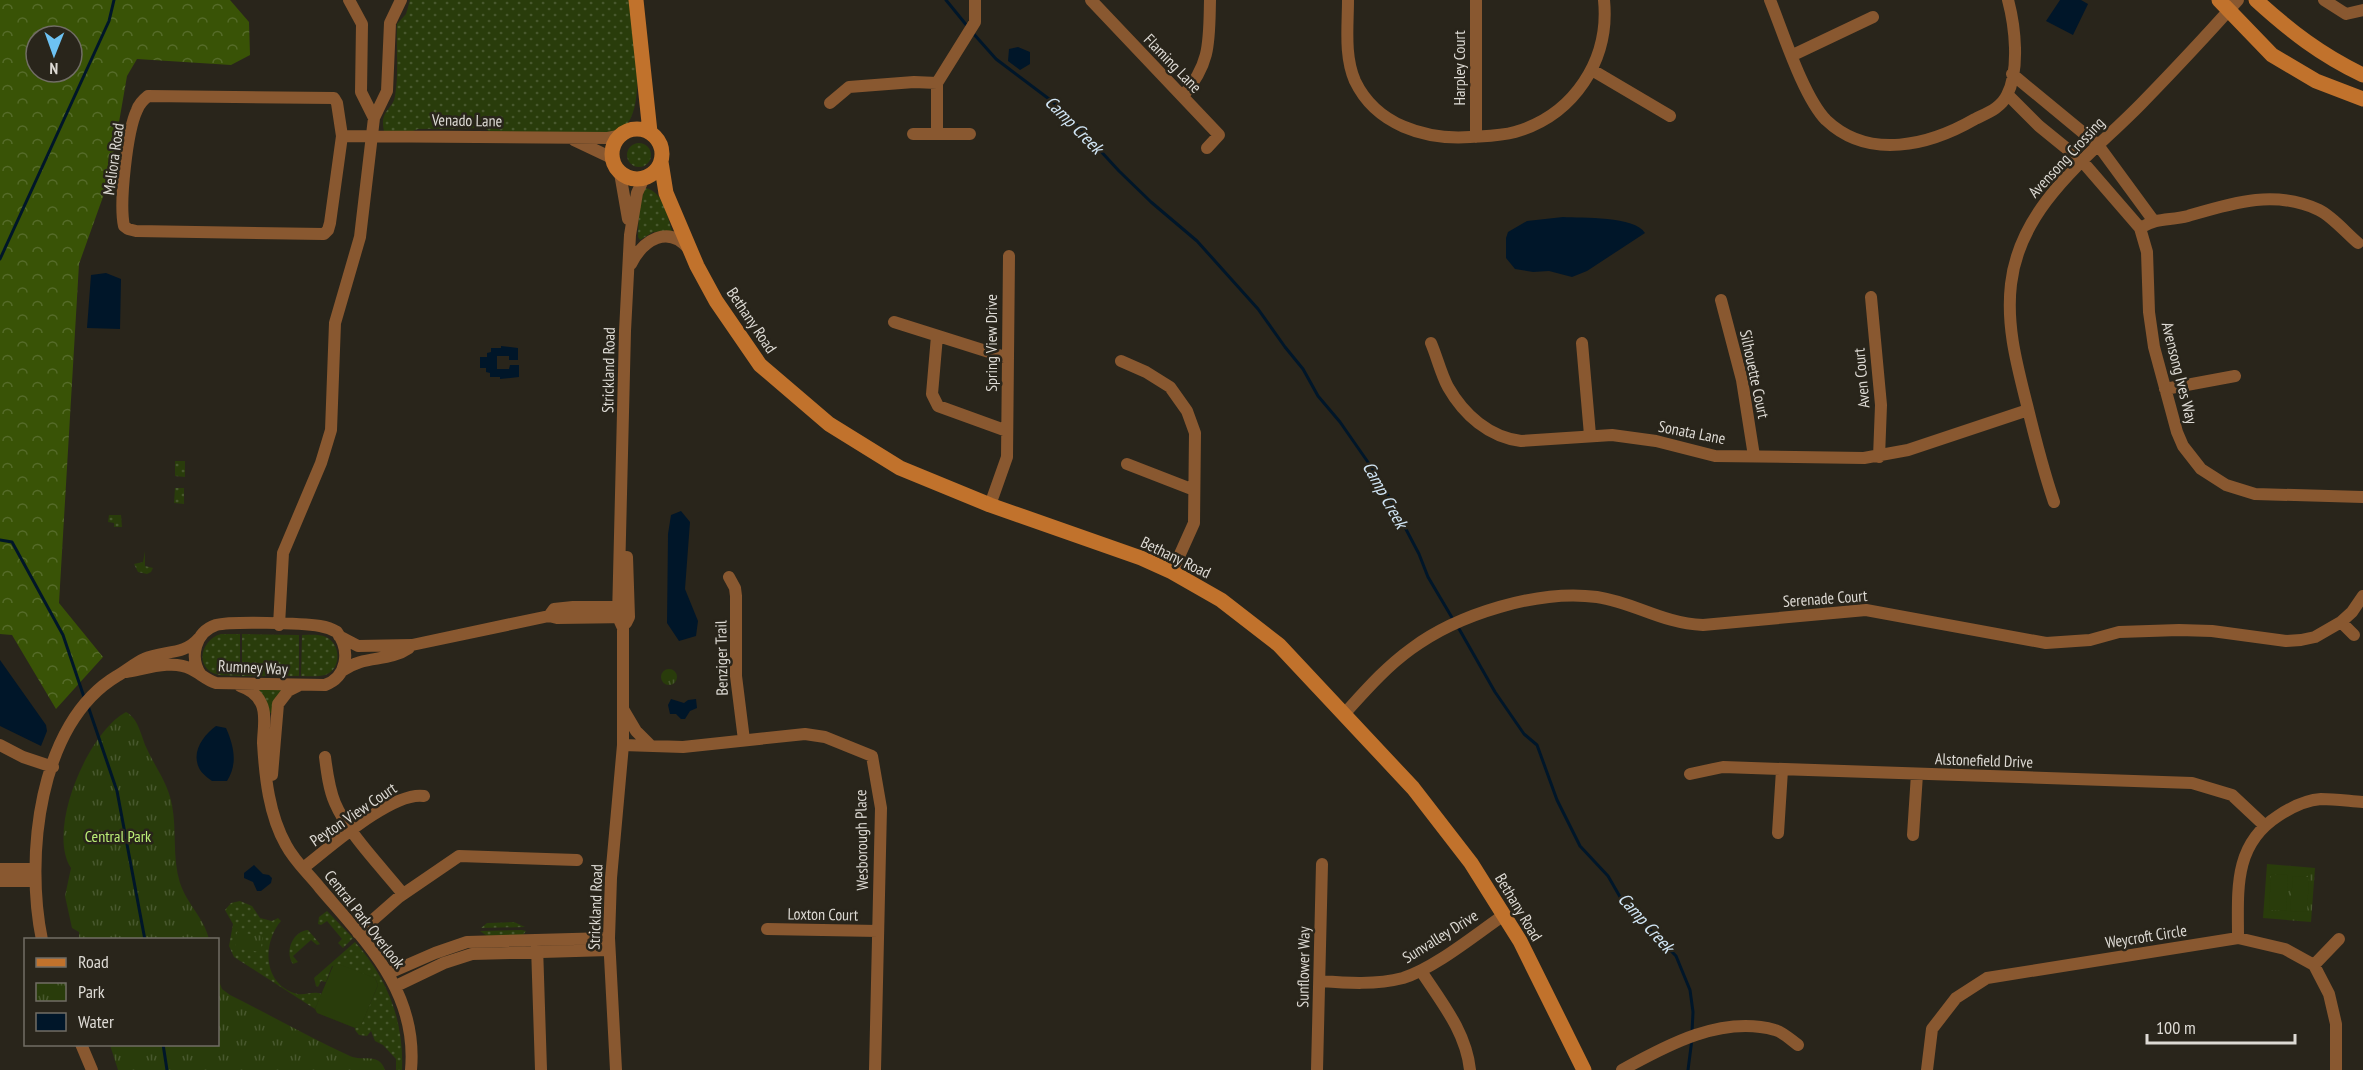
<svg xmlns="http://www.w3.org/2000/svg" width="2363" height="1070" viewBox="0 0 2363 1070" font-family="'PT Sans Narrow',sans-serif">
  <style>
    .grass { fill: url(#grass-dots) }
    .forest { fill: url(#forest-crowns); fill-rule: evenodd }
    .park { fill: url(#park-tufts) }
    .pitch { fill: #293c0b }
    .water { fill: #001629 }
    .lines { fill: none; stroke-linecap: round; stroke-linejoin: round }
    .stream { stroke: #001629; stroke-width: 3 }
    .street { stroke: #895830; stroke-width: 12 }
    .secondary { stroke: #c1722c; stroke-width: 15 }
    .labels { text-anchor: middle; stroke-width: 5; stroke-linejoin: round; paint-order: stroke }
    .street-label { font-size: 16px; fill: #dddad4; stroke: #29251b }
    .park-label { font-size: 16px; fill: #bcef77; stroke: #29251b }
    .water-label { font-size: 18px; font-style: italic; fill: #d1e6f6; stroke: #29251b }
  </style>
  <defs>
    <pattern id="grass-dots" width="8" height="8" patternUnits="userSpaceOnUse" patternTransform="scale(1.5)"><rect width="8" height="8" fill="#293c0b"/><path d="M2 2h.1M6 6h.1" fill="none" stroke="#48582e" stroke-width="1.8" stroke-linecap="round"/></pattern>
    <pattern id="forest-crowns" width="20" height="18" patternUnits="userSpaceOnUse" patternTransform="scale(1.5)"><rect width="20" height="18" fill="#395306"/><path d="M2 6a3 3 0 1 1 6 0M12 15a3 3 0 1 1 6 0" fill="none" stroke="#556b29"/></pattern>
    <pattern id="park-tufts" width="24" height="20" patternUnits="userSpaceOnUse" patternTransform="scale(1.5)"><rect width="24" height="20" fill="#293c0b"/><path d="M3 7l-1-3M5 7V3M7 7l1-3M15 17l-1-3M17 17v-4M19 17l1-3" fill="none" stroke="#48582e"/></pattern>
  </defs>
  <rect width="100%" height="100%" fill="#29251b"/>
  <!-- grass -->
  <path class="grass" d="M 410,0 L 629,0 C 633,27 648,107 624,127 C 609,139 515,133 491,133 L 485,128 L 418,129 L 407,133 L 384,131 C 379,110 393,110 395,96 C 399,73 396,47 397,24 L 406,14 Z
    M627 155a12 12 0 1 1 24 0a12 12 0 1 1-24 0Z
    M 645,188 C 663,191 667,215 672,231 L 653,232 L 640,240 L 638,237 L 639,207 Z
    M 175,461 L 185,461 L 185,477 L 175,476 Z
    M 175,488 L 184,488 L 184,504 L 174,503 Z
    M 109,515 L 121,515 L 122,527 L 114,527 L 114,523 L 108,522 Z
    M 145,551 L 145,566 L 153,568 L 151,572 L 147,574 L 138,572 L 134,564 L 143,562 Z
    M 221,634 L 240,634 L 240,676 C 230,675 220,677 211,672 C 194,661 205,638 221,634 Z
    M 242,634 L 299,635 L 299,676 L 242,676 Z
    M 302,635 C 310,635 319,634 326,637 C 341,644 342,669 325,675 C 318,677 309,676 301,676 Z
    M 258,688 L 283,689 L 272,713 L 267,713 Z
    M 240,901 L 252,906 L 260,918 L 272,921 L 278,918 L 281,921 C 263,942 262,982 294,993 C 304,997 312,990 322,994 L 315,1009 L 234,957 L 229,946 L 233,924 L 225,910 L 231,903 Z
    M 327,911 L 353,938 L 343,948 L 338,943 L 342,939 L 327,921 L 321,925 L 318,924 L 319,917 Z
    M 514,922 L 525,927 L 481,928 L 487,923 Z
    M 308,930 L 320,944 L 317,945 L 311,940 L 293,956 L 298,962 L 293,964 C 284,952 293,931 308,930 Z
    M 480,931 L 522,930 L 526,931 L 523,935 L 487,936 Z
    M 355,942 C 388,979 404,1021 402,1070 L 396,1070 L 396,1059 L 383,1045 L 375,1041 L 371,1031 L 367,1036 L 359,1035 L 355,1030 L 355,1028 L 361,1025 L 378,985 L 375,978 L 332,966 L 326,982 L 321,981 L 318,987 L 316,986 L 314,978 Z"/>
  <!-- forest -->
  <path class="forest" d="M 0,0 L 230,0 L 249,22 L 250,55 L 231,65 L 137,59 L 127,76 L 109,180 L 79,264 L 59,603 L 103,657 L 56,709 L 12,635 L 0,634 ZM 36,36 L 72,36 L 72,72 L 36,72 Z"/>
  <!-- park -->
  <path class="park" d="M661 677a8 8 0 1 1 16 0a8 8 0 1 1-16 0Z
    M 126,712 C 138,718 141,735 146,747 C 155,767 168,783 172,805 C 177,831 172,857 180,883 C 187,904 204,918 209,939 L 79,939 L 79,932 L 72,928 L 65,896 L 71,868 C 46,830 88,732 126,712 Z
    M 2267,864 L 2315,868 L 2311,922 L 2263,918 Z
    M 237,932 L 263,936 L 260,952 L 235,948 Z
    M 218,979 L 222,989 L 230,995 C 270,1015 309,1037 350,1056 C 363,1062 379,1052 385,1070 L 118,1070 L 110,1045 L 218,1044 Z"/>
  <!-- pitch -->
  <path class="pitch" d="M 2271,874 L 2288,875 L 2286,911 L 2269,910 Z
    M 2293,876 L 2309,877 L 2307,912 L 2290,911 Z
    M 338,964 L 375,978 L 378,985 L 361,1026 L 355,1028 L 317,1013 L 315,1009 L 333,966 Z"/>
  <!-- water -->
  <path class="water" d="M 2060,0 L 2081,0 L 2088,4 L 2073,35 L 2046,21 Z
    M 1018,47 L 1030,52 L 1030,64 L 1020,70 L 1008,61 L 1009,49 Z
    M 1563,217 C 1582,218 1635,216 1645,233 L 1587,271 L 1572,277 L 1549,271 L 1533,272 L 1515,269 L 1506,258 L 1506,238 L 1508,232 L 1527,221 Z
    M 106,273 L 121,279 L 120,329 L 87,328 L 91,275 Z
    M 501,346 L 518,348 L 518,360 L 509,360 L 509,356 L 497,356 L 497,369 L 509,369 L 510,365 L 519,365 L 519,377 L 500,379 L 500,377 L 490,377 L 490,373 L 486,372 L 486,368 L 480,368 L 480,357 L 487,357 L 487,353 L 491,352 L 491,348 L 501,348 Z
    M 681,511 L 690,522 L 685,589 L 698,621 L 696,636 L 679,641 L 667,623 L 668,534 L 671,515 Z
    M 0,660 L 46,725 L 47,731 L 41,746 L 0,726 Z
    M 671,699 L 684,703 L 688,700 L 696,699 L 697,708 L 690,711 L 685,719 L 681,719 L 676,714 L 670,714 L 668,705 Z
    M 216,726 L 226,728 C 234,746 238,764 227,781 L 212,781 C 208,778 201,773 199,768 C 191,751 204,735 216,726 Z
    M 254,865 L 263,874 L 269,875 L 272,878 L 271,883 L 261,891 L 257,891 L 253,882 L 244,878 L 244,873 Z"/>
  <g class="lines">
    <!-- stream -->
    <path class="stream" d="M 946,0 L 968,27
      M 972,32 L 996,59 L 1061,108 L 1119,171 L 1151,202 L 1197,241 L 1258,309 L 1285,347 L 1303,369 L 1318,396 L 1340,422 L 1379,478 L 1419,554 L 1428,577 L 1454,621
      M 0,259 L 109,21 L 114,0
      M 0,540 L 12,542 L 63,635 L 85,700
      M 1458,627 L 1495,692 L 1524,734 L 1537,745 L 1557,800 L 1580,846 L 1608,876 L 1623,902 L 1676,956 L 1690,990 L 1693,1012 L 1692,1032
      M 88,706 L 117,791 L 145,940
      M 163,1044 L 167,1070
      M 1688,1070 L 1692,1039"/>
    <!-- street -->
    <path class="street" d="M 349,0 L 362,24 L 361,92 L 374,118
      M 1091,0 L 1219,135 L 1207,148
      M 1348,0 C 1348,26 1344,56 1355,81 C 1376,125 1425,140 1470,137 C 1485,136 1501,136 1515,132 C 1574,115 1610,60 1604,0
      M 1476,0 L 1476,137
      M 1770,0 C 1783,32 1803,96 1826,120 C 1869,161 1930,145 1975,119 C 1987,113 2001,108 2007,95 C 2020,70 2015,26 2008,0
      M 2324,0 L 2346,14 L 2363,10
      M 1793,55 L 1873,17
      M 1592,70 L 1670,116
      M 2012,74 L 2098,145 L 2153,220
      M 2008,95 L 2039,126 L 2082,161 L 2140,228 L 2147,252 L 2149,312 L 2154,347 L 2177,432 L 2183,446 L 2201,469 L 2226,485 L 2255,494 L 2363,497
      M 1183,96 C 1211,63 1209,42 1210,0
      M 830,103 L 849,87 L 914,82 L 937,83
      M 913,134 L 970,134
      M 937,134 L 937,83 L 975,22 L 975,0
      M 342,136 L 330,223 L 328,230 L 324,234 L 136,231 L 128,229 L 124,226 C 119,203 127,131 137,110 C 139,104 143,100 148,96 L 334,98 L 337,103 L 342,136 L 608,138 L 618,136
      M 574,140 L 612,158
      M 620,173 L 628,219
      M 2140,228 C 2158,217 2169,221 2188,216 C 2232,203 2275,189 2319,210 C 2333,217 2346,233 2358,243
      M 631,264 C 643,240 668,224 689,249
      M 1871,297 L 1881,405 L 1879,457
      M 1721,300 L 1742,380 L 1754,456
      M 894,322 L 1008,358
      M 937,336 L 932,394 L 938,406 L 1007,431
      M 1431,343 C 1437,357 1441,374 1448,387 C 1464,415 1489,437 1521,441 L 1612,435 L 1656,441 L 1715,456 L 1864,458 L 1908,450 L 2028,410
      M 1582,343 L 1590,435
      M 1121,361 L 1146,372 L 1170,387 L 1187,411 L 1195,433 L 1194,523 L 1172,572
      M 2165,389 L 2235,376
      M 1127,464 L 1194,490
      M 2054,502 C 2043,470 2035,438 2027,405 C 2017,365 2006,326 2011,284 C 2020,205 2090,156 2141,104 C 2174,70 2207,35 2238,0
      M 990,505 L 1007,457 L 1009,256
      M 729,577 L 735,588 L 736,596 L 736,676 L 744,740
      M 549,616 L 554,609 L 573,607 L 625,607
      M 2341,622 L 2354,635
      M 626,623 L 629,617 L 627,557
      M 279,625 L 283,553 L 321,463 L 331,430 L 335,323 L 360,237 L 374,118 L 387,91 L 390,23 L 401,0
      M 339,636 L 358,646 L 412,645 L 549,616 L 557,618 L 629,617
      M 342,671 C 365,654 387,663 409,648
      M 126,672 C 145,669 173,659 191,669 C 200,673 206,680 216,683 L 325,685 C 347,677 351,651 337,632 C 332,629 326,627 320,626 C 302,623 231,621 216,625 C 195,632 189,658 201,675
      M 240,686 C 249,689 257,694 261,703 C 267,714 263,731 263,743 C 265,777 269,815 286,845 C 295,862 309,874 320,888 C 367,943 418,992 411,1070
      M 623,709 L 636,731 L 651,746
      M 1345,713 C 1366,690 1386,667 1411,649 C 1458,614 1539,589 1597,597 C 1636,603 1661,623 1703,625 L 1866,610 L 2046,643 L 2090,640 L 2119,632 L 2179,630 L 2212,631 L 2286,641 L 2301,640 L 2315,637 L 2341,622 L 2352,612 L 2363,596
      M 0,745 L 23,757 L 53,767
      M 623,745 L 683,747 L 805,734 L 825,737 L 872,756 L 881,808 L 875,1070
      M 325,757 C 327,773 329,789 335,803 C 347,832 383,869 403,894
      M 1690,774 L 1723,767 L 2192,783 L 2232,795 L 2264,825
      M 272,775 L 278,704 L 288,691 L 298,686
      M 1778,833 L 1782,770
      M 1913,835 L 1917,774
      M 303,868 C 329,848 392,791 424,796
      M 0,869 L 34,869
      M 0,881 L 34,881
      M 767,929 L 878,931
      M 358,933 L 399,897 L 459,856 L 577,860
      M 2238,938 C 2238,890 2233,845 2278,816 C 2290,808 2306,800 2321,799 C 2335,799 2349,801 2363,802
      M 42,940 C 25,858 38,723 117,676 C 126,671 135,663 144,659 C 163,650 184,656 199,638
      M 537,946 L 541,1070
      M 2314,965 L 2339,939
      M 1421,971 C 1442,1003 1466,1032 1470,1070
      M 389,973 L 435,953 L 467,942 L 609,938
      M 1320,981 C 1347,983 1376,985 1403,978 C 1435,968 1476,934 1504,915
      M 396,986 L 444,963 L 472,954 L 609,950
      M 81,1044 L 92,1070
      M 616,1070 L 609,938 L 611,878 L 623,745 L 623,628 L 618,617 L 625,331 L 630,235 L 637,193 L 644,178
      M 1317,1070 L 1322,864
      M 1622,1070 C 1667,1045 1722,1015 1775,1030 C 1783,1032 1791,1040 1798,1045
      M 1927,1070 L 1932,1029 L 1956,998 L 1987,978 L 2238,938 L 2285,949 L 2314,965 L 2329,994 L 2336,1024 L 2336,1070"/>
    <!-- secondary -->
    <path class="secondary" d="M 636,0 L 650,132
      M 2219,0 L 2272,55 L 2316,81 L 2363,99
      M 2256,0 C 2290,31 2321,55 2363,75
      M612 154a25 25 0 1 1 50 0a25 25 0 1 1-50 0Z
      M 661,162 L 666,193 L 697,266 L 716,301 L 760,365 L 829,424 L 900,468 L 990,505 L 1141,558 L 1172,572 L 1221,600 L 1279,645 L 1413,788 L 1471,863 L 1520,941 L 1584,1070"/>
  </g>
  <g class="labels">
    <!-- street labels -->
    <g class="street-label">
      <text transform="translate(1173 63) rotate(46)" y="6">Flaming Lane</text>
      <text transform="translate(1459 68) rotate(-90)" y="6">Harpley Court</text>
      <text transform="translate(467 120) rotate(1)" y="6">Venado Lane</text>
      <text transform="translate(2066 157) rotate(-47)" y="6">Avensong Crossing</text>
      <text transform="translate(113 159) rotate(-82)" y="6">Meliora Road</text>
      <text transform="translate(752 320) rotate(56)" y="6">Bethany Road</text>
      <text transform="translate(991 343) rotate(-90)" y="6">Spring View Drive</text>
      <text transform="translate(608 370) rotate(-89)" y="6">Strickland Road</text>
      <text transform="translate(2180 373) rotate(76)" y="6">Avensong Ives Way</text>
      <text transform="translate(1755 374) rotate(78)" y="6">Silhouette Court</text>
      <text transform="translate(1861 378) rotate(-95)" y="6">Aven Court</text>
      <text transform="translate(1692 432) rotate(11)" y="6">Sonata Lane</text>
      <text transform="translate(1176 557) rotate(26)" y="6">Bethany Road</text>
      <text transform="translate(1825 598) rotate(-4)" y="6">Serenade Court</text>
      <text transform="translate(721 658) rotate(-91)" y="6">Benziger Trail</text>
      <text transform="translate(253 667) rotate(3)" y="6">Rumney Way</text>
      <text transform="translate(1984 760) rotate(2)" y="6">Alstonefield Drive</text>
      <text transform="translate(353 814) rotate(-34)" y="6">Peyton View Court</text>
      <text transform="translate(861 840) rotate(-91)" y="6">Wesborough Place</text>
      <text transform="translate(595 907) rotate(-88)" y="6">Strickland Road</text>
      <text transform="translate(1519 907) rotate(59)" y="6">Bethany Road</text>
      <text transform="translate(823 914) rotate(1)" y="6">Loxton Court</text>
      <text transform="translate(365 919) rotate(52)" y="6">Central Park Overlook</text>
      <text transform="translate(1440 936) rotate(-32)" y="6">Sunvalley Drive</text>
      <text transform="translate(2146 936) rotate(-9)" y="6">Weycroft Circle</text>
      <text transform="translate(1303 967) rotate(-89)" y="6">Sunflower Way</text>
    </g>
    <!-- park labels -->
    <g class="park-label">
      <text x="118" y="842">Central Park</text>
    </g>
    <!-- water labels -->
    <g class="water-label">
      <text transform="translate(1074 125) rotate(45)" y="6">Camp Creek</text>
      <text transform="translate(1385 495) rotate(61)" y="6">Camp Creek</text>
      <text transform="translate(1646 923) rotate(48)" y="6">Camp Creek</text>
    </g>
  </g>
  <!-- legend -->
  <rect x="24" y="938" width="195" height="108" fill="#29251b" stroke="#716d65" stroke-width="1.5"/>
  <rect x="36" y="958" width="30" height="9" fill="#c1722c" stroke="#716d65" stroke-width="1.5"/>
  <text x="78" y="968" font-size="18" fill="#dddad4">Road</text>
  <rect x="36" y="983" width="30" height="18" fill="url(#park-tufts)" stroke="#716d65" stroke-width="1.5"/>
  <text x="78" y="998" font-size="18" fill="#dddad4">Park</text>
  <rect x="36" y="1013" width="30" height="18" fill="#001629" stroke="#716d65" stroke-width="1.5"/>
  <text x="78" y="1028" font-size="18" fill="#dddad4">Water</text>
  <!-- north arrow -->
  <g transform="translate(54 54) rotate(181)"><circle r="28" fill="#29251b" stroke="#716d65" stroke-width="1.5"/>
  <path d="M0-4.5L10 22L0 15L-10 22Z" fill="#6dc2f3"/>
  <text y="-9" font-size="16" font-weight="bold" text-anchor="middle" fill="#dddad4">N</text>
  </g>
  <!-- scale -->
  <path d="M2147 1034v9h148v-9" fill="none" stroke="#dddad4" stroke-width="3"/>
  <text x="2156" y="1034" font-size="18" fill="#dddad4" stroke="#29251b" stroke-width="4.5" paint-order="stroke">100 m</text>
</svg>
